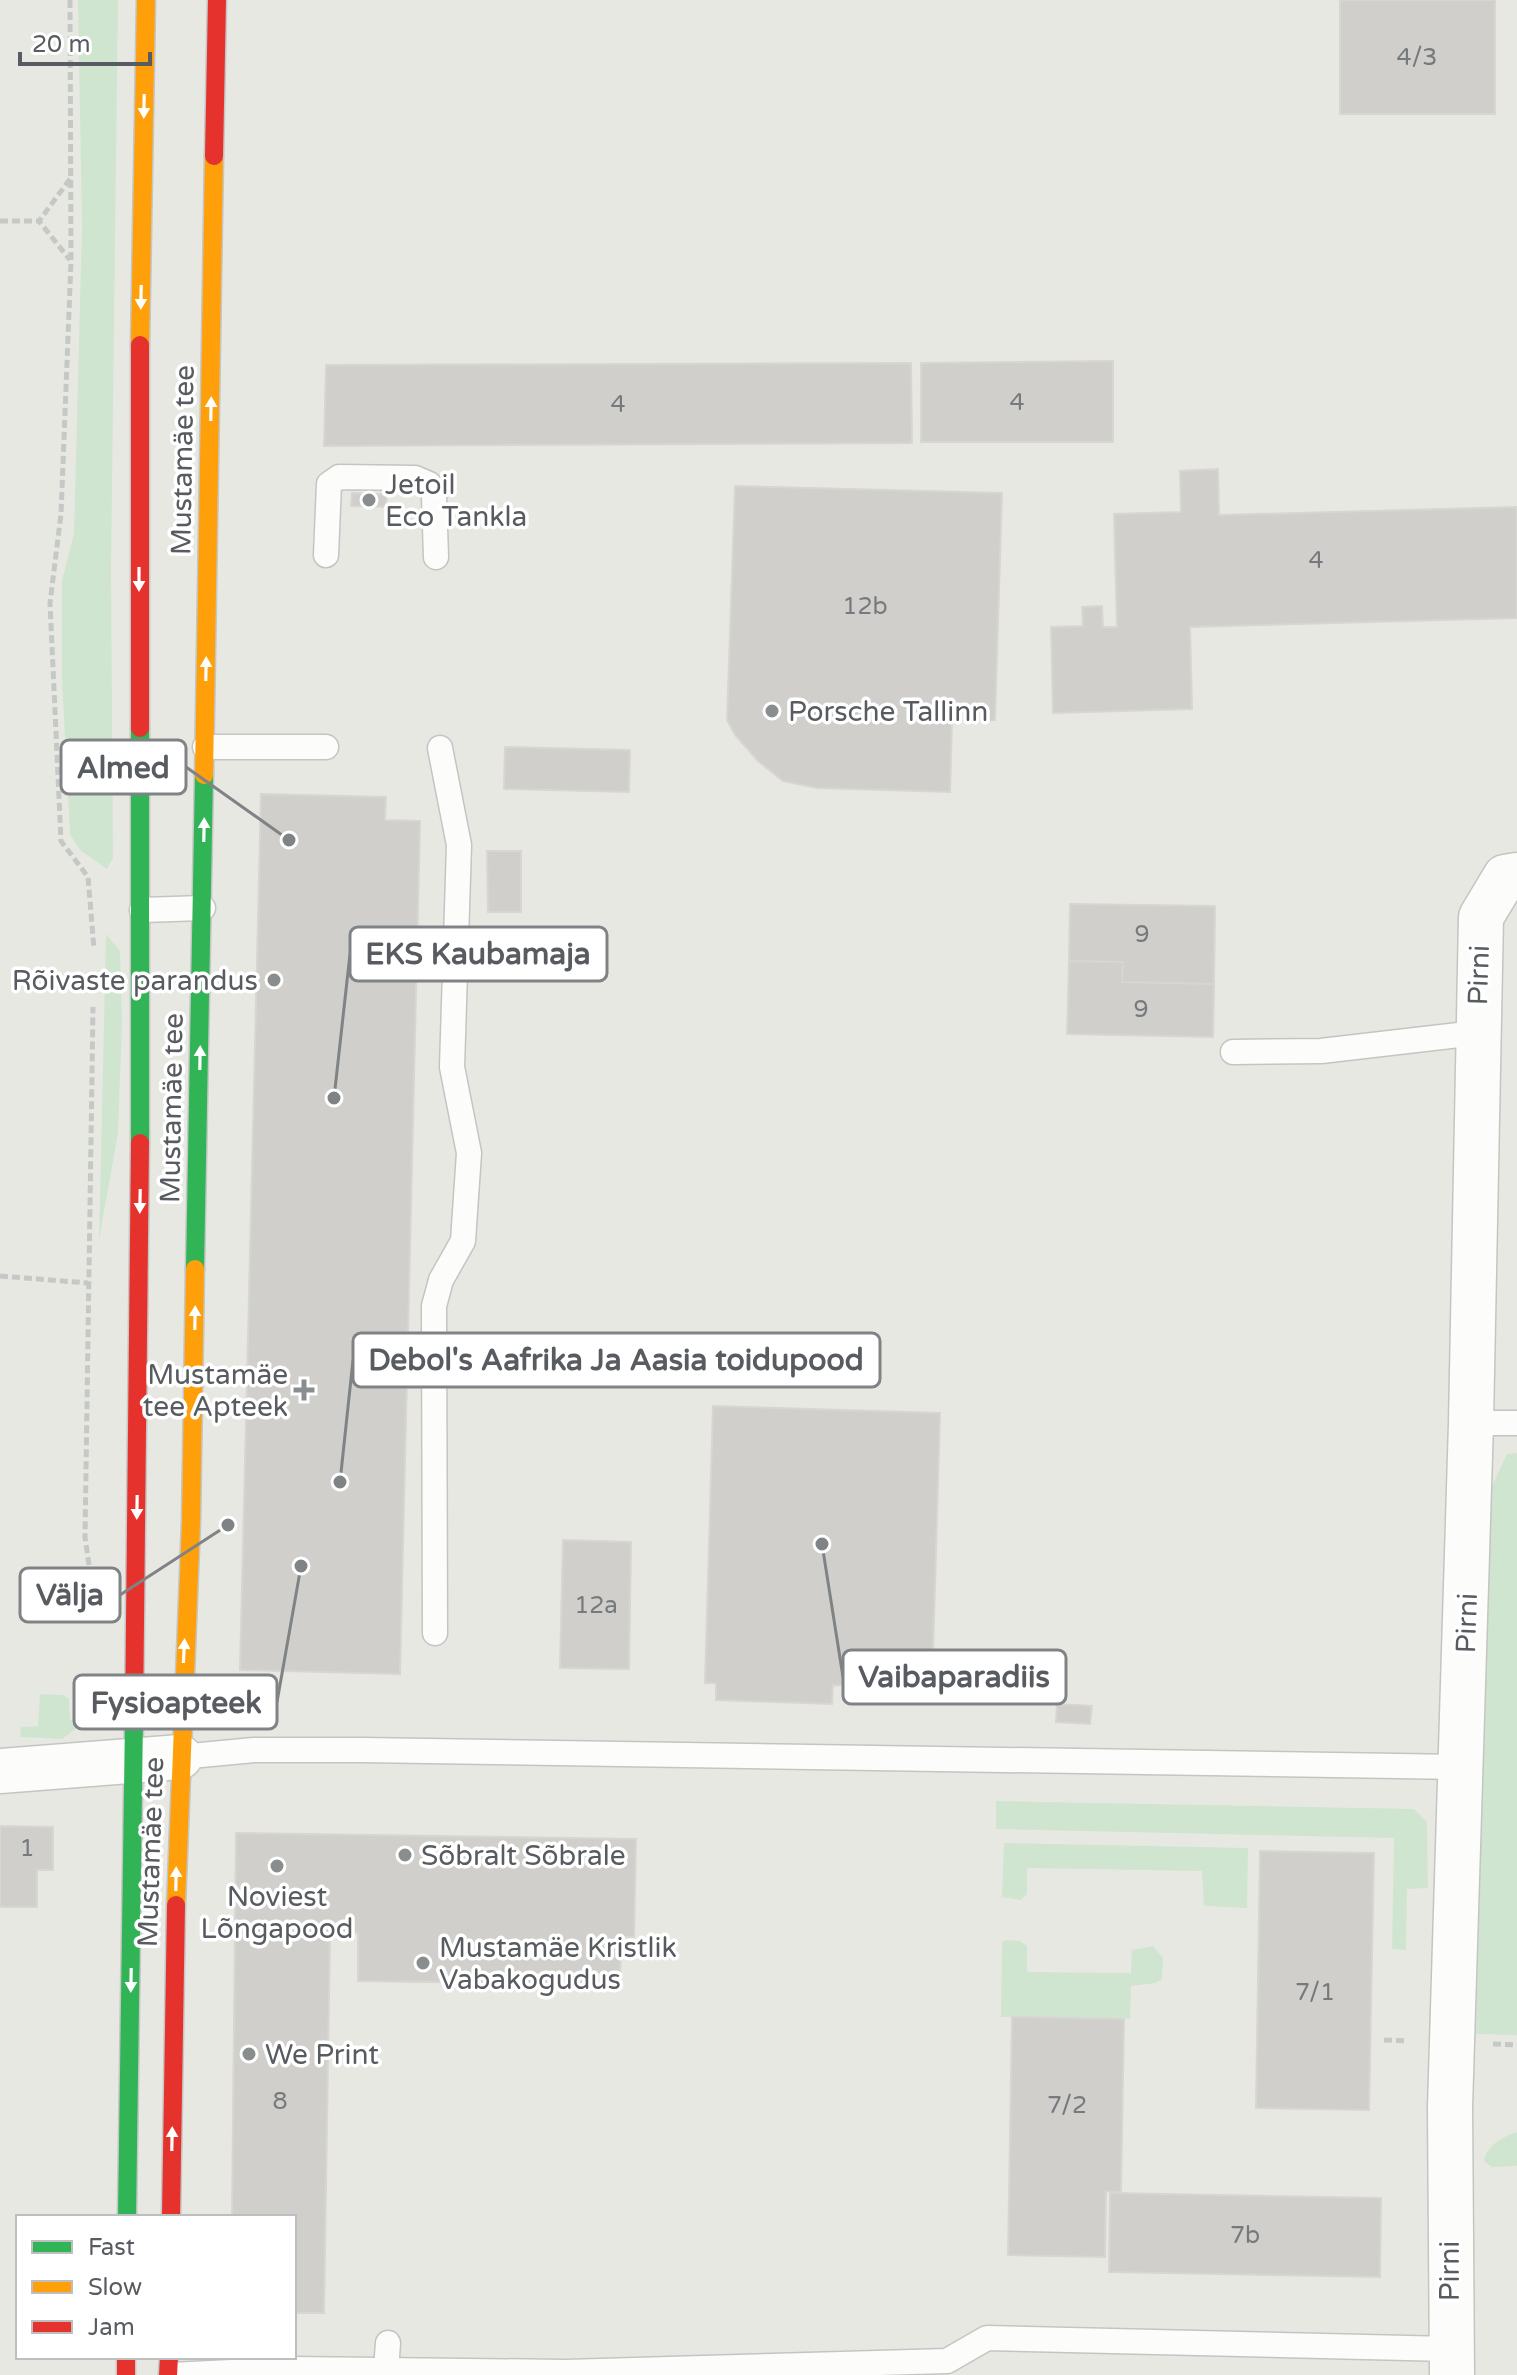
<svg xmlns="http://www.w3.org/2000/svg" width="1517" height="2375" viewBox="0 0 1517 2375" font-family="'Varela Round',sans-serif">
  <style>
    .green { fill: #d0e5cf }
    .building { fill: #d0cfcc; stroke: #d7d6d2; stroke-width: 2 }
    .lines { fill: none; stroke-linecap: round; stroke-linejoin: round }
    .lane-casing { stroke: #c4c5c3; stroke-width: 27 }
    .street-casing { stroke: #c4c5c3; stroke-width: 47 }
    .fast-casing { stroke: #c5c6c6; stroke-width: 21 }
    .slow-casing { stroke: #c5c6c6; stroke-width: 21 }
    .jam-casing { stroke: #c5c6c6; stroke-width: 21 }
    .path { stroke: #c4c9c6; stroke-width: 5; stroke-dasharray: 8 4; stroke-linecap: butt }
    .lane { stroke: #fcfcfb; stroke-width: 24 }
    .street { stroke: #fcfcfb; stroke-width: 44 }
    .fast { stroke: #30b455; stroke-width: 18 }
    .slow { stroke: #ff9f0a; stroke-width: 18 }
    .jam { stroke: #e5322d; stroke-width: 18 }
    .oneway { fill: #fff }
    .poi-dot { fill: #8a8d8e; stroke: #fff; stroke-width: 3 }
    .labels { text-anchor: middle; stroke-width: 7; stroke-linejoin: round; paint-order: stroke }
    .number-label { font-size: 24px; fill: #777a7c }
    .street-label { font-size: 28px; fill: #585c60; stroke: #fff }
    .poi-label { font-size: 28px; fill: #585c60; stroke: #fff; text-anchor: start }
    .leader { fill: none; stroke: #808385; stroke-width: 3 }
    .callout-dot { fill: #808385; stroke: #fff; stroke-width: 3 }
    .callout { fill: #fff; stroke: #808385; stroke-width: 3 }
    .callout-label { font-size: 30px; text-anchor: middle; font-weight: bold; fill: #585c60 }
  </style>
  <rect width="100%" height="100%" fill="#e8e8e3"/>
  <!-- green -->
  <path class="green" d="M 78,0 L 118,0 L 111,568 L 113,858 L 107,869 L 80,850 L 70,834 L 62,680 L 62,581 L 74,533 L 82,226 Z
    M 106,934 L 120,951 L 122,1023 L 118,1133 L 99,1240 Z
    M 1517,1453 L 1517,2035 L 1476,2034 L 1490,1490 L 1507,1454 Z
    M 40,1694 L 63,1695 L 69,1699 L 70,1719 L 81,1725 L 62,1739 L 20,1737 L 21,1727 L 38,1726 Z
    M 996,1801 L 1414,1809 L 1427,1822 L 1428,1888 L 1407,1889 L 1406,1950 L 1392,1949 L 1394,1838 L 996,1829 Z
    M 1004,1843 L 1248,1848 L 1247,1908 L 1204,1906 L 1202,1871 L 1027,1868 L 1027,1894 L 1021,1900 L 1002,1897 Z
    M 1006,1940 L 1020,1941 L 1027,1946 L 1027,1972 L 1131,1973 L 1132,1950 L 1153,1946 L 1163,1958 L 1162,1979 L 1156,1983 L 1131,1986 L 1130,2019 L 1001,2017 L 1002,1942 Z
    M 1517,2132 L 1517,2166 L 1492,2167 L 1484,2161 C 1487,2145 1502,2137 1517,2132 Z"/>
  <!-- building -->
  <path class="building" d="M 1340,0 L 1495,0 L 1495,114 L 1340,114 Z
    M 1113,361 L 1113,442 L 921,442 L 921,363 Z
    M 911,363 L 912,443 L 324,446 L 326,365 Z
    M 1218,469 L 1219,515 L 1517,507 L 1517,618 L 1190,627 L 1192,709 L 1053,713 L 1051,627 L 1083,626 L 1082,607 L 1102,606 L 1103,627 L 1117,627 L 1114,514 L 1181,512 L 1180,471 Z
    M 735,486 L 1002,493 L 995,720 L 952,721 L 950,792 L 817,788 L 783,781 L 758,761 L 735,735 L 727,720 Z
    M 352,493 L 387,494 L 386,507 L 351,506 Z
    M 505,747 L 630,750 L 629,792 L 504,789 Z
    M 261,794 L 386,797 L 385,820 L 420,821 L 400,1674 L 240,1670 Z
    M 487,851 L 521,851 L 521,912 L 488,912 Z
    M 1070,904 L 1215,906 L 1214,984 L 1122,982 L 1123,962 L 1069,961 Z
    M 1069,961 L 1123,962 L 1122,982 L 1214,984 L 1213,1037 L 1067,1034 Z
    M 713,1406 L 940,1413 L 932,1687 L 833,1685 L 832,1704 L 716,1700 L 716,1683 L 705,1683 Z
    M 563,1540 L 631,1542 L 629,1669 L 560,1668 Z
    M 1057,1704 L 1092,1706 L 1090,1724 L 1056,1722 Z
    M 0,1826 L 53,1827 L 53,1870 L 37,1870 L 37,1907 L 0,1907 Z
    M 236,1833 L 636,1839 L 634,1937 L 621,1937 L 620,1985 L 358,1981 L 358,1933 L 330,1933 L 324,2313 L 294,2313 L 294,2217 L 232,2217 Z
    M 1260,1851 L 1374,1853 L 1369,2110 L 1256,2108 Z
    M 1012,2017 L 1124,2019 L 1121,2192 L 1106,2191 L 1105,2257 L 1008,2255 Z
    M 1110,2193 L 1381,2198 L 1380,2277 L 1109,2272 Z"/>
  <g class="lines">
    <!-- lane casing -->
    <g class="lane-casing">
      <path id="lane" d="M 326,555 L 329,484 L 339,477 L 415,478 L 429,484 L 434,496 L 436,557
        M 205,747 L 326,747
        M 142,910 L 203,908
        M 1233,1052 L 1321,1051 L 1476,1033
        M 1471,1423 L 1517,1423
        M 435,1633 L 434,1306 L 441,1280 L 463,1241 L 469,1153 L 452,1067 L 459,845 L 440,748
        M 180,1757 L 254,1750 L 362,1750 L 1462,1767
        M 386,2370 L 388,2343
        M 171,2375 L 291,2369 L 566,2372 L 947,2361 L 987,2338 L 1449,2349"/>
    </g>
    <!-- street casing -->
    <g class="street-casing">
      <path id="street" d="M 0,1771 L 180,1757
        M 1452,2375 L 1450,2107 L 1471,1423 L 1481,917 L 1505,877 L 1517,875"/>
    </g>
    <!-- fast casing -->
    <g class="fast-casing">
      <path id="fast" d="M 140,1143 L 140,728
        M 195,1269 L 204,775
        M 127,2217 L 134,1719"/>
    </g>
    <!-- slow casing -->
    <g class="slow-casing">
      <path id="slow" d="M 140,345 L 146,0
        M 204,775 L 214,156
        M 176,1905 L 191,1522 L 195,1269"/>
    </g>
    <!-- jam casing -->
    <g class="jam-casing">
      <path id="jam" d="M 214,156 L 217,0
        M 140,728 L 140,345
        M 134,1719 L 140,1143
        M 171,2217 L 176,1905
        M 126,2357 L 126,2375
        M 168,2375 L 169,2357"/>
    </g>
    <!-- path -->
    <path class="path" d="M 70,0 L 71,261 L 61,514 L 50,603 L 61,841 L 88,877 L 94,949
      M 70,179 L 39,221 L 70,260
      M 0,221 L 39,221
      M 0,1276 L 88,1283
      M 89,1565 L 85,1537 L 93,1007
      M 1384,2040 L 1407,2041
      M 1493,2044 L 1517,2045"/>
    <!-- lane -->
    <use href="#lane" class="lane"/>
    <!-- street -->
    <use href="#street" class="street"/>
    <!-- fast -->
    <use href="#fast" class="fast"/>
    <!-- slow -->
    <use href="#slow" class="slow"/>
    <!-- jam -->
    <use href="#jam" class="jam"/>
  </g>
  <!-- one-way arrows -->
  <defs><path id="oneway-solid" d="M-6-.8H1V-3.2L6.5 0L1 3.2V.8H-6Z" transform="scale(2)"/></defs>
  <g class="oneway">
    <use href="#oneway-solid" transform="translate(144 106) rotate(91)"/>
    <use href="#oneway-solid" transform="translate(141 297) rotate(91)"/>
    <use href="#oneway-solid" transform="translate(211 409) rotate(-89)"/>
    <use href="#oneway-solid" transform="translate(139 579) rotate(90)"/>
    <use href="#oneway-solid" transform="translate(206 669) rotate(-89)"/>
    <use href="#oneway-solid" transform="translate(204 830) rotate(-89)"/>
    <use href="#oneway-solid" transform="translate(200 1058) rotate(-89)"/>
    <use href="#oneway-solid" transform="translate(140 1201) rotate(91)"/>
    <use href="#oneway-solid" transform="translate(195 1318) rotate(-89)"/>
    <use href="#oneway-solid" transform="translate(137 1507) rotate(91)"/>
    <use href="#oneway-solid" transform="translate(184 1651) rotate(-87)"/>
    <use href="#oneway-solid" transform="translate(176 1879) rotate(-89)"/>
    <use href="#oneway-solid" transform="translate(131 1980) rotate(91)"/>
    <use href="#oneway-solid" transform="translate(172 2139) rotate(-89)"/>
  </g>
  <!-- markers -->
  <g class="poi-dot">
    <circle cx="369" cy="500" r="8"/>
    <circle cx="772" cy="711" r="8"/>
    <circle cx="274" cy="980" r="8"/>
    <path d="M300 1378h8v8h8v8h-8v8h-8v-8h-8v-8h8z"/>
    <circle cx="405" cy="1855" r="8"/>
    <circle cx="277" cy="1866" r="8"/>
    <circle cx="423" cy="1963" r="8"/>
    <circle cx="249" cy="2054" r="8"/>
  </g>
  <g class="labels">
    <!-- number labels -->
    <g class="number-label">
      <text x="1417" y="65">4/3</text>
      <text x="1017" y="410">4</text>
      <text x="618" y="412">4</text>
      <text x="1316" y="568">4</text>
      <text x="865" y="614">12b</text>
      <text x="1142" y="942">9</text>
      <text x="1141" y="1017">9</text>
      <text x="596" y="1613">12a</text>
      <text x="27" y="1856">1</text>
      <text x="1315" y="2000">7/1</text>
      <text x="280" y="2109">8</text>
      <text x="1067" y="2113">7/2</text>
      <text x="1245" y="2243">7b</text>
    </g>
    <!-- street labels -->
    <g class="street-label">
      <text transform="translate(182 460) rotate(-89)" y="10">Mustamäe tee</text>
      <text transform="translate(1478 975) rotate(-88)" y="10">Pirni</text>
      <text transform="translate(171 1108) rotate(-89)" y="10">Mustamäe tee</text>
      <text transform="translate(1466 1623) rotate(-88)" y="10">Pirni</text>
      <text transform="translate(150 1852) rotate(-88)" y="10">Mustamäe tee</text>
      <text transform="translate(1449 2271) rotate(-90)" y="10">Pirni</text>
    </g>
    <!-- poi labels -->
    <g class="poi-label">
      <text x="385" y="494">Jetoil<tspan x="385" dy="32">Eco Tankla</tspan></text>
      <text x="788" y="721">Porsche Tallinn</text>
      <text x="258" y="990" text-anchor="end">Rõivaste parandus</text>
      <text x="288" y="1384" text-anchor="end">Mustamäe<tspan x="288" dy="32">tee Apteek</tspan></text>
      <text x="421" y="1865">Sõbralt Sõbrale</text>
      <text x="277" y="1906" text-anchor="middle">Noviest<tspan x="277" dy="32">Lõngapood</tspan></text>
      <text x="439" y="1957">Mustamäe Kristlik<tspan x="439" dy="32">Vabakogudus</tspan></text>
      <text x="265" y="2064">We Print</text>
    </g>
  </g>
  <!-- callouts -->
  <path class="leader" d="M289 840L186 767M334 1098L350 954M340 1482L353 1360M228 1525L120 1595M822 1544L843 1677M301 1566L277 1702"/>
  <g class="callout-dot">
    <circle cx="289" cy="840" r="8"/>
    <circle cx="334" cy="1098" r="8"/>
    <circle cx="340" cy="1482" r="8"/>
    <circle cx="228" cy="1525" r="8"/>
    <circle cx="822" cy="1544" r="8"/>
    <circle cx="301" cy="1566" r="8"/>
  </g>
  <g class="callout">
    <rect x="61" y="740" width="125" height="54" rx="8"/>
    <rect x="350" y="927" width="257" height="54" rx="8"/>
    <rect x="353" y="1333" width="527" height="54" rx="8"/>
    <rect x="20" y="1568" width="100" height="54" rx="8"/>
    <rect x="843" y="1650" width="223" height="54" rx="8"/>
    <rect x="74" y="1675" width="203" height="54" rx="8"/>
  </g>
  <g class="callout-label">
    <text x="123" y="778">Almed</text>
    <text x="478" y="964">EKS Kaubamaja</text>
    <text x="616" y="1370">Debol's Aafrika Ja Aasia toidupood</text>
    <text x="70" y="1605">Välja</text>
    <text x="954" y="1687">Vaibaparadiis</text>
    <text x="176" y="1713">Fysioapteek</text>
  </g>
  <!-- legend -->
  <rect x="16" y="2215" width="280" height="144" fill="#ffffff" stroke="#bcbebf" stroke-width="2"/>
  <rect x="32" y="2241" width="40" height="12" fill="#30b455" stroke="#bcbebf" stroke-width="2"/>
  <text x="88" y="2255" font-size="24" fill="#585c60">Fast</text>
  <rect x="32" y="2281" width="40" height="12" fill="#ff9f0a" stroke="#bcbebf" stroke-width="2"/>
  <text x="88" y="2295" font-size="24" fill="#585c60">Slow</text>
  <rect x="32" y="2321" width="40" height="12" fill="#e5322d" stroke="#bcbebf" stroke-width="2"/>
  <text x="88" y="2335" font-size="24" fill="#585c60">Jam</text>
  <!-- scale -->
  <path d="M20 52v12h130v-12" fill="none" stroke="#585c60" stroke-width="4"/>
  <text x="32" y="52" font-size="24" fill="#585c60" stroke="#ffffff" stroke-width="6" paint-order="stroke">20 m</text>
</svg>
